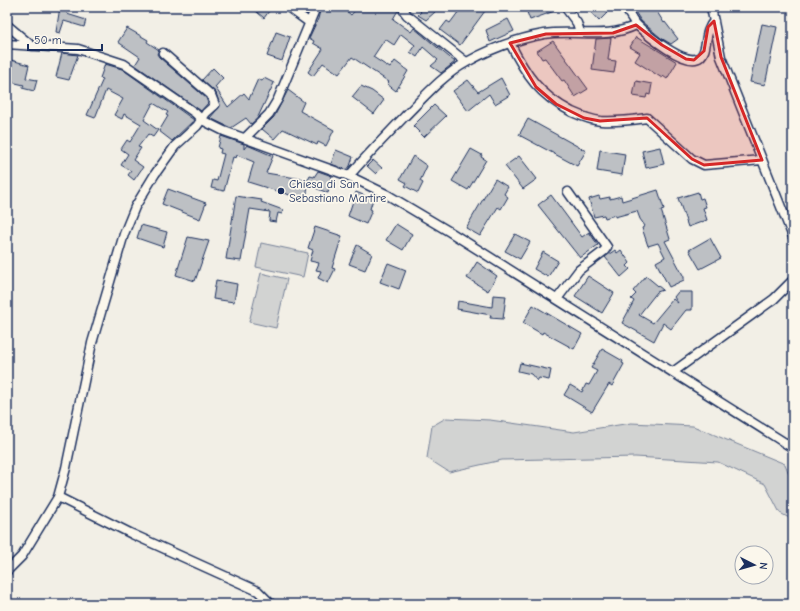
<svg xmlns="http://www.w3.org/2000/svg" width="800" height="611" viewBox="0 0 800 611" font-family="'Comic Neue',sans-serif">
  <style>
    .green { fill: #d2d3d2; stroke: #768198 }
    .building { fill: #bdc0c4; stroke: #1b2f5e }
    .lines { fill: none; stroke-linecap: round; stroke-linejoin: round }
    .street-casing { stroke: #1b2f5e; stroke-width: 11 }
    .street { stroke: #fbf7ec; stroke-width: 8 }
    .marked { fill: #d62828; fill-opacity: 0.2; stroke: #d62828; stroke-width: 3; stroke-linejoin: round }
    .poi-dot { fill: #1b2f5e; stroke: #fbf7ec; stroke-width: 1.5 }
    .labels { text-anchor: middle; stroke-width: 3.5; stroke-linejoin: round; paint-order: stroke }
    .poi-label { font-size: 12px; fill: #1b2f5e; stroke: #fbf7ec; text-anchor: start }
  </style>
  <rect width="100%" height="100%" fill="#f2efe6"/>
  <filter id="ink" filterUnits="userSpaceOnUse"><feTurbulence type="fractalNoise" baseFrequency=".025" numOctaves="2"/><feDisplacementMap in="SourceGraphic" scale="8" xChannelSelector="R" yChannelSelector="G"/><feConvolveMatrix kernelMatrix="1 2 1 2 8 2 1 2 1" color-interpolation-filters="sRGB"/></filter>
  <g filter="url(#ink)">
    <!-- green -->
    <path class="green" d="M 261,243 L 308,253 L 303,277 L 256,267 Z
      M 261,273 L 287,279 L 276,328 L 249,322 Z
      M 446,418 L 490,420 L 574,432 L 631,423 L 693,426 L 785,464 L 793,484 L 793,520 L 780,513 L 765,484 L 718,462 L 635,457 L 502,460 L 449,472 L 427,458 L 432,426 Z"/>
    <!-- building -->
    <path class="building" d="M 60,7 L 69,7 L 67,14 L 86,20 L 84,27 L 64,21 L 60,33 L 56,32 Z
      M 251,7 L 272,7 L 264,18 Z
      M 297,7 L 310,7 L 307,14 Z
      M 321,7 L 342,7 L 351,15 L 358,7 L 400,7 L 393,19 L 411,32 L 414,28 L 455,62 L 441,73 L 431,66 L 438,60 L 423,47 L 417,57 L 410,52 L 415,45 L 401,34 L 394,45 L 385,39 L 373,57 L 390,68 L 395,61 L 408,71 L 396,91 L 387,84 L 389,82 L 352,57 L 339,74 L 323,63 L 313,76 L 308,72 L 323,49 L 313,43 L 314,41 L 309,38 L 318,19 Z
      M 416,7 L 430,7 L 435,12 L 426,20 L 418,15 L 421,12 Z
      M 462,7 L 480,7 L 485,11 L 460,45 L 440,30 L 447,21 L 450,23 Z
      M 525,7 L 560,7 L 560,9 L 530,20 Z
      M 586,7 L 601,7 L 607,13 L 599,21 Z
      M 632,7 L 654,7 L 664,23 L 665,22 L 678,39 L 671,44 L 661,38 L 641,21 Z
      M 508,19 L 514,31 L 490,42 L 486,30 Z
      M 762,24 L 777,27 L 765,85 L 750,82 Z
      M 127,28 L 148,40 L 147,42 L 159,50 L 157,54 L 159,57 L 206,98 L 208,103 L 201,111 L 135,65 L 140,57 L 118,42 Z
      M 276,32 L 290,37 L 282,61 L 267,56 Z
      M 636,37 L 677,62 L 667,79 L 663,76 L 662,78 L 635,61 L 640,53 L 630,47 Z
      M 611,38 L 608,60 L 616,61 L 614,73 L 592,70 L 596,39 Z
      M 553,41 L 588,89 L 575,97 L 564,80 L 562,81 L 545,58 L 542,59 L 537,51 Z
      M 62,53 L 78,55 L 69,80 L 56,77 Z
      M 11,60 L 29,65 L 26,78 L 37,80 L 34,91 L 22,88 L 24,85 L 7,81 Z
      M 105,64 L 122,69 L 194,120 L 172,141 L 159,131 L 168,116 L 166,115 L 168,112 L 153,103 L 144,120 L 158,130 L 153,137 L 148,134 L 138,147 L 141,148 L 133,160 L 143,167 L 134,180 L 128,175 L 131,171 L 121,165 L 128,154 L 121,149 L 127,140 L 130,142 L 141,124 L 124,114 L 122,119 L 114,115 L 123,99 L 106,90 L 95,118 L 87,115 L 103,79 L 100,78 Z
      M 213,68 L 223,78 L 215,87 L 228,107 L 244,93 L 249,99 L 258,79 L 262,81 L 264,78 L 274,83 L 257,119 L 251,124 L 246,118 L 231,128 L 210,118 L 220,106 L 216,93 L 202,80 Z
      M 501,78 L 510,95 L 495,104 L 489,94 L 468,111 L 453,91 L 468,80 L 478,92 Z
      M 636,81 L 652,84 L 650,95 L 647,94 L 646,98 L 633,96 Z
      M 361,86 L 372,91 L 384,100 L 374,114 L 352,97 Z
      M 288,90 L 304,102 L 300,111 L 334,130 L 326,146 L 318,142 L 317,145 L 283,129 L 274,139 L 262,129 L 274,117 Z
      M 434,105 L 446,116 L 424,137 L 413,126 Z
      M 528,119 L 586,151 L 577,166 L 519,135 Z
      M 221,136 L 244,144 L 244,149 L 247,145 L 273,156 L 266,173 L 308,180 L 310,176 L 314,177 L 318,171 L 332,176 L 328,193 L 308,185 L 306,200 L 248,182 L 254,162 L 237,155 L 236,158 L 233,157 L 224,191 L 211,188 L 213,180 L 217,181 L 224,154 L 220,153 L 221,149 L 218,148 Z
      M 660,147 L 664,164 L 646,168 L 642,151 Z
      M 471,149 L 482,155 L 481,157 L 486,160 L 468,190 L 452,181 Z
      M 336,150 L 353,157 L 350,166 L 347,170 L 331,164 Z
      M 600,150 L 625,154 L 622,175 L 597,171 Z
      M 413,156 L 427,166 L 420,181 L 423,183 L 418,193 L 405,186 L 407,183 L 400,179 Z
      M 519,156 L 537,179 L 523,189 L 505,166 Z
      M 373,160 L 382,168 L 376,174 L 367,166 Z
      M 495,179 L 508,187 L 504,194 L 508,197 L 501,209 L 498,207 L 480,236 L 466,228 Z
      M 168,189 L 206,203 L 200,219 L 162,204 Z
      M 658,190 L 664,209 L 661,210 L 670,239 L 665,241 L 684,277 L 684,280 L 669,287 L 656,262 L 665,257 L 658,243 L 648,246 L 642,228 L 645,226 L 640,219 L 637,211 L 615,217 L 615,215 L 605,218 L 604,215 L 594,217 L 589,199 L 599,196 L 600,199 L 610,197 L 610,199 L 621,196 L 622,201 Z
      M 356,192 L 373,199 L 370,209 L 372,210 L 366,224 L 348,216 Z
      M 698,192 L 700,199 L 703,198 L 706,207 L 703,208 L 707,220 L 688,227 L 678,198 Z
      M 551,195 L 582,237 L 589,232 L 598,245 L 580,258 L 538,205 Z
      M 236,196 L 262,200 L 261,202 L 283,210 L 282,214 L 278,213 L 276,222 L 269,221 L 270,212 L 250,209 L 241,261 L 226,259 Z
      M 396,224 L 412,234 L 403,250 L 386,240 Z
      M 141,225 L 167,232 L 163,247 L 137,238 Z
      M 315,227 L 342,236 L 332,268 L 335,269 L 328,283 L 318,278 L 321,271 L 316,270 L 319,263 L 310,261 L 313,250 L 308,248 Z
      M 515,234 L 530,242 L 520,259 L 505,251 Z
      M 188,237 L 209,241 L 195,281 L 176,275 Z
      M 710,238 L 721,258 L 700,269 L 689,250 Z
      M 357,245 L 372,254 L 365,270 L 349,264 Z
      M 615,250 L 617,253 L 621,250 L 630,263 L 627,266 L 630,269 L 621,277 L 605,257 Z
      M 543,252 L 558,261 L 548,277 L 534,269 Z
      M 477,262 L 497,276 L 488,291 L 467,278 Z
      M 388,263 L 406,270 L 399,289 L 380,282 Z
      M 588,276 L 614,293 L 602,313 L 575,296 Z
      M 646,276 L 663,290 L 657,292 L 639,315 L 653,323 L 673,299 L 678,303 L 674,297 L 678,292 L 692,292 L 692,310 L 686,310 L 671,329 L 663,323 L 654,341 L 622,323 L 634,301 L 631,299 L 636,294 L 633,291 Z
      M 216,280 L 237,284 L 234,302 L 213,299 Z
      M 493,295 L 506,296 L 503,319 L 490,318 L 491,315 L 457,309 L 458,301 L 492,307 Z
      M 533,305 L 582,334 L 574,349 L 543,332 L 542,334 L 523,323 Z
      M 602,349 L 623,361 L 622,363 L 624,364 L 612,386 L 609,384 L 592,412 L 564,395 L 570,385 L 582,392 L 586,384 L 589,385 L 597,371 L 591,368 Z
      M 520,363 L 551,370 L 549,380 L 539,378 L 537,381 L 531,374 L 518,371 Z"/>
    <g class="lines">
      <!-- street casing -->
      <g class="street-casing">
        <path id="street" d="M 288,7 L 310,23
          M 406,7 L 404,11 L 407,15 L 466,62
          M 565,7 L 577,23 L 580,32
          M 625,7 C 629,13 632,20 637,25 C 647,35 687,68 700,57 C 709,50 703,32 714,21
          M 711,7 L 721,57 L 793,237
          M 7,25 L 32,46
          M 510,43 C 526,75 539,95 572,112 C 581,116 590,120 601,121 C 616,122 632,120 647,118 L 692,159 L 704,165 L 762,160
          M 7,44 L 78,49 L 124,64 L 195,113 L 202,120 L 224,131 L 349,176 L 386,194 L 450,232 L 793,448
          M 245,138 L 269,114 L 278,99 L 316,7
          M 349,176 C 367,155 386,136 405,116 C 424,97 443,75 467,62 C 490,49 517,39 544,34 C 575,29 607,40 636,25
          M 557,299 L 579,270 L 604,251 L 607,247 L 568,192
          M 673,372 L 774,299 L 793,280
          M 58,497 L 132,534 L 258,591 L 271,604
          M 7,571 L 22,556 L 58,497 L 66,468 L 92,343 L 124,234 L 135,207 L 155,174 L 175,146 L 197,126 L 206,113 L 215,105 L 211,95 L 163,53"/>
      </g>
      <!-- street -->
      <use href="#street" class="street"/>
    </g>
  </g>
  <!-- marked area -->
  <path class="marked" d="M 714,21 L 721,57 L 762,160 L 704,165 L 692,159 L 647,118 L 600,121 L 584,118 L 556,104 L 536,87 L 510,43 L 546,34 L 613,33 L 636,25 L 662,45 L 686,59 L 694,60 L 704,51 L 708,27 Z"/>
  <!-- markers -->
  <circle class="poi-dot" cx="281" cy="191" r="4"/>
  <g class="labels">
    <!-- poi labels -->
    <g class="poi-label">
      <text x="289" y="188">Chiesa di San<tspan x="289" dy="14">Sebastiano Martire</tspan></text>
    </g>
  </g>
  <!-- margin -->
  <rect width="800" height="611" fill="none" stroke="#fbf7ec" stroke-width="24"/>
  <rect x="12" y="12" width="776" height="587" fill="none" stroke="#1b2f5e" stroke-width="1.5" filter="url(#ink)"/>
  <!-- north arrow -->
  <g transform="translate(754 565) rotate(96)"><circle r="19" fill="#fbf7ec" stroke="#a1a7b3"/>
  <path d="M0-3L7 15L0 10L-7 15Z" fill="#1b2f5e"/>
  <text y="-6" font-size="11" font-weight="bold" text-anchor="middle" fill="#1b2f5e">N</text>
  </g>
  <!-- scale -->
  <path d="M28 44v6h74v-6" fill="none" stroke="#1b2f5e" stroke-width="2"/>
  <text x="34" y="44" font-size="12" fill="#1b2f5e" stroke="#fbf7ec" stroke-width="3" paint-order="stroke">50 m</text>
</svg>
